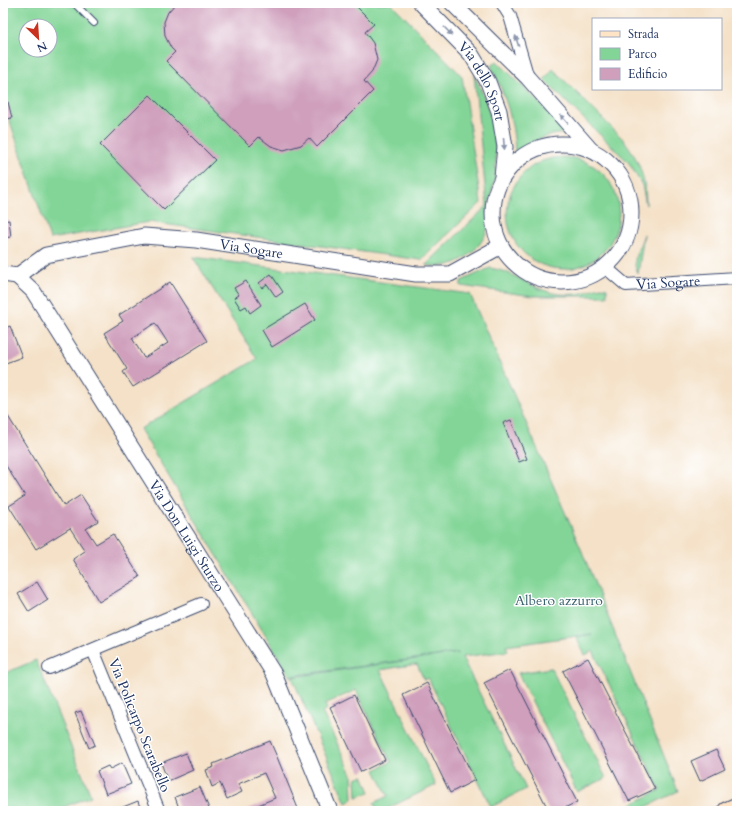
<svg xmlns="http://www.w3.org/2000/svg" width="740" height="814" viewBox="0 0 740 814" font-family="Cardo,serif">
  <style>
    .green { fill: #82d597; stroke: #4e827a; fill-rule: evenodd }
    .building { fill: #cf9fbc; fill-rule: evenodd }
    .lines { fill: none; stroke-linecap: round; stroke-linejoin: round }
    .service-casing { stroke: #3c4a6e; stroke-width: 8 }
    .minor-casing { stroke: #3c4a6e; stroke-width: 14 }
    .tertiary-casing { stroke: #3c4a6e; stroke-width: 17 }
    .secondary-casing { stroke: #3c4a6e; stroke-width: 19 }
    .service { stroke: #fff; stroke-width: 6 }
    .minor { stroke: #fff; stroke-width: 12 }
    .tertiary { stroke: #fff; stroke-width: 15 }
    .secondary { stroke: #ffe4c6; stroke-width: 17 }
    .oneway { fill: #8d97ae }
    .labels { text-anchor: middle; stroke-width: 3; stroke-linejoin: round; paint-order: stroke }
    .street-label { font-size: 14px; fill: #1b2f5e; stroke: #fff }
    .park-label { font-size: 14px; fill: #3a616f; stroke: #fff }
  </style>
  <rect width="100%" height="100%" fill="#fff"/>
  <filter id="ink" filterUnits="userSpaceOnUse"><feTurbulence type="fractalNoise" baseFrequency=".025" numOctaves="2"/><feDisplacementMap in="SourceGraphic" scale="8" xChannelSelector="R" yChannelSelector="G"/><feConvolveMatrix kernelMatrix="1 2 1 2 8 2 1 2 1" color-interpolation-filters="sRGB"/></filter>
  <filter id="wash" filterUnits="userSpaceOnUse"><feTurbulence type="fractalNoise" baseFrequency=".012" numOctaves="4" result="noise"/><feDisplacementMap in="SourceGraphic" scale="16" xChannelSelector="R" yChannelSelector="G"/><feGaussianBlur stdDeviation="0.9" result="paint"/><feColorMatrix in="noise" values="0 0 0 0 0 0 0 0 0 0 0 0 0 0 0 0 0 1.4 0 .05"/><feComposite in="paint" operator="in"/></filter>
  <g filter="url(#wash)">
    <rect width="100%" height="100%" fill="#f4e1c7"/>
    <!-- green -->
    <path class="green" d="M 3,3 L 391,3 L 462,76 L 481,203 L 421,260 L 149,222 L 50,239 L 3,101 ZM 26,26 L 50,26 L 50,50 L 26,50 Z
      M 497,61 L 570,133 C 549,133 532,141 515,152 C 514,121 505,94 491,66 Z
      M 553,69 L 622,138 C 639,158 646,179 646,205 L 642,185 L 629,163 L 544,80 Z
      M 474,75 C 490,106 499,141 495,176 C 495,184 491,191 490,200 C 489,208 490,219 488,227 C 483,247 462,265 441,266 C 437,267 431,266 426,265 L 487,206 Z
      M507 213a56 56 0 1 1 112 0a56 56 0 1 1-112 0Z
      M 644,234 L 638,274 C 630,259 640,248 644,234 Z
      M 193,257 L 470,294 L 581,549 L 678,791 L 638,811 L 630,811 L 628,806 L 660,790 L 593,651 L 585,655 L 576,637 L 592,634 L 506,646 L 508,651 L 462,657 L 526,789 L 491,807 L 428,678 L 424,680 L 417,664 L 380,670 L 436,785 L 382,811 L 378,811 L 374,803 L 388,796 L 375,770 L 391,762 L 356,690 L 325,704 L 327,709 L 322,712 L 352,774 L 353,799 L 346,803 L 292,677 L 458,653 L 290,676 L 140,429 L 257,359 Z
      M 490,268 C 514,271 530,288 553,293 C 562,295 577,295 586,292 C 594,290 598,285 607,288 L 607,296 L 533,296 L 461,286 L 461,281 Z
      M 36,660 L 91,796 L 54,811 L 3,811 L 3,674 Z
      M 551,668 L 606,778 L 577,792 L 518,673 Z
      M 363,775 L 370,792 L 357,797 L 356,778 Z"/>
    <g id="blocks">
      <!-- building -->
      <path class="building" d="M 176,3 L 353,3 L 374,24 L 365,32 L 373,43 L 377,60 L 372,72 L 364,81 L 373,91 L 317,147 L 309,138 L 301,145 L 284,150 L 271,146 L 259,137 L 250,146 L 166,61 L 175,52 L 171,48 L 165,36 L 164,22 L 168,12 Z
        M 150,95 L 215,160 L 164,210 L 100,145 Z
        M 8,102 L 12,118 L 3,120 L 3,103 Z
        M 9,220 L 11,237 L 3,238 L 3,221 Z
        M 271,274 L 283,292 L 276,297 L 267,284 L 262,288 L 259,283 Z
        M 246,281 L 261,305 L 250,313 L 246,306 L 241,309 L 234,298 L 239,295 L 234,288 Z
        M 170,282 L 207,341 L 133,387 L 123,372 L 127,369 L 104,333 L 123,321 L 119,315 ZM 155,323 L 168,343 L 144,358 L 132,338 Z
        M 305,304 L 315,320 L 272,347 L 262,330 Z
        M 10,326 L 22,357 L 3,364 L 3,329 Z
        M 4,410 L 64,506 L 81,495 L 98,521 L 86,529 L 96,544 L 113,534 L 140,577 L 99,602 L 73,559 L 85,551 L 70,528 L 36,549 L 9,506 L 25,496 L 3,461 L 3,411 Z
        M 511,420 L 527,459 L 519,462 L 503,423 Z
        M 37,582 L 48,600 L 29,612 L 18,594 Z
        M 588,658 L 655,789 L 629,801 L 563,671 Z
        M 510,670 L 577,802 L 558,811 L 549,811 L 484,683 Z
        M 427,683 L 475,780 L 450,793 L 403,695 Z
        M 354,695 L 385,760 L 361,772 L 330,707 Z
        M 81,711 L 95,745 L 89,748 L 75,713 Z
        M 270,741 L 277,757 L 299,811 L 244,811 L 275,798 L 264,773 L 238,784 L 242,792 L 227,799 L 220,783 L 212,787 L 206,770 L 214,767 L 213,764 Z
        M 716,750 L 725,769 L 700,781 L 691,761 Z
        M 186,753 L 193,770 L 168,781 L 161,763 Z
        M 122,763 L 131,784 L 106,794 L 97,771 L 108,766 L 110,769 Z
        M 200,787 L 210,811 L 180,811 L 175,797 Z
        M 138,801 L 141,811 L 113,811 Z"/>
    </g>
  </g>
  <g filter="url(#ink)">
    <use href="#blocks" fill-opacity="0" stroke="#3c4a6e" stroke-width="1"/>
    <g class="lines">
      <!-- service casing -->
      <g class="service-casing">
        <path id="service" d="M 74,3 L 94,23"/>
      </g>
      <!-- minor casing -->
      <g class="minor-casing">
        <g id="minor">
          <path d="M 502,3 L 510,16 L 528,78"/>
          <path id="s1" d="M 605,267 L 626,285 L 737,278"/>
          <path d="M 93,650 L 159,811"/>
          <path d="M 49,668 L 201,604"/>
        </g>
      </g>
      <!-- tertiary casing -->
      <g class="tertiary-casing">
        <g id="tertiary">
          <path id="s2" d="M 421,3 L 471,54 L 488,82 L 499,111 L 505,147 L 502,177"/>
          <path d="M 452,3 L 528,78 L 590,149"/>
          <circle cx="562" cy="213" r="69"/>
          <path id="s3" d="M 3,274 L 17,276 L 46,255 L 144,236 L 196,240 L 416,274 L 450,274 L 501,246"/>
          <path id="s4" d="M 17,276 L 33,291 L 274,674 L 330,811"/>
        </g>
      </g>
      <!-- secondary casing -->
      <g class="secondary-casing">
        <path id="secondary" d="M 726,811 L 737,806"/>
      </g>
      <!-- service -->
      <use href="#service" class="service"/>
      <!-- minor -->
      <use href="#minor" class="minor"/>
      <!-- tertiary -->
      <use href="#tertiary" class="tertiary"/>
      <!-- secondary -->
      <use href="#secondary" class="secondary"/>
    </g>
    <!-- one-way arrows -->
    <defs><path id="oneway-solid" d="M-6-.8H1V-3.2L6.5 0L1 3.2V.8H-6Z"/></defs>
    <g class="oneway">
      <use href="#oneway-solid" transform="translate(448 31) rotate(46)"/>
      <use href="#oneway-solid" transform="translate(517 41) rotate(-107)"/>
      <use href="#oneway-solid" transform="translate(564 119) rotate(-131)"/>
      <use href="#oneway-solid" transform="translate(504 144) rotate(85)"/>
    </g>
  </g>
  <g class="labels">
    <!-- street labels -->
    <g class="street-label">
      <text dy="5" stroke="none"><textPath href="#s2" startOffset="101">Via dello Sport</textPath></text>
      <text dy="5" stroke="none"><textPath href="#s3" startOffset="258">Via Sogare</textPath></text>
      <text dy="5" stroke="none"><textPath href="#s1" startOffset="70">Via Sogare</textPath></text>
      <text dy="5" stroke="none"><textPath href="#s4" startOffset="311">Via Don Luigi Sturzo</textPath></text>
      <text transform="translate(140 725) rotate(68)" y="5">Via Policarpo Scarabello</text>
    </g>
    <!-- park labels -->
    <g class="park-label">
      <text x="559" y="605">Albero azzurro</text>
    </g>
  </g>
  <!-- margin -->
  <rect width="740" height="814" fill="none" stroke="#fff" stroke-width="16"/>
  <!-- legend -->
  <rect x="592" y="18" width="130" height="72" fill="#ffffff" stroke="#a4acbf"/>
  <rect x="600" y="31" width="20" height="6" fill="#ffe4c6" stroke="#a4acbf"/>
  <text x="628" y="38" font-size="12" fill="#1b2f5e">Strada</text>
  <rect x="600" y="48" width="20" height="12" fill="#82d597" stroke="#a4acbf"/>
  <text x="628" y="58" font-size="12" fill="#1b2f5e">Parco</text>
  <rect x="600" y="68" width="20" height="12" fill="#cf9fbc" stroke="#a4acbf"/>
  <text x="628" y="78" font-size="12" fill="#1b2f5e">Edificio</text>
  <!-- north arrow -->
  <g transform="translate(38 38) rotate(155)"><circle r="19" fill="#ffffff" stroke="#a4acbf"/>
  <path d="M0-3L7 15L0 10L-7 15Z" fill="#c8321e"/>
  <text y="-6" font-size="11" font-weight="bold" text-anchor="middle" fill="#1b2f5e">N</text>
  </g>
</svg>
